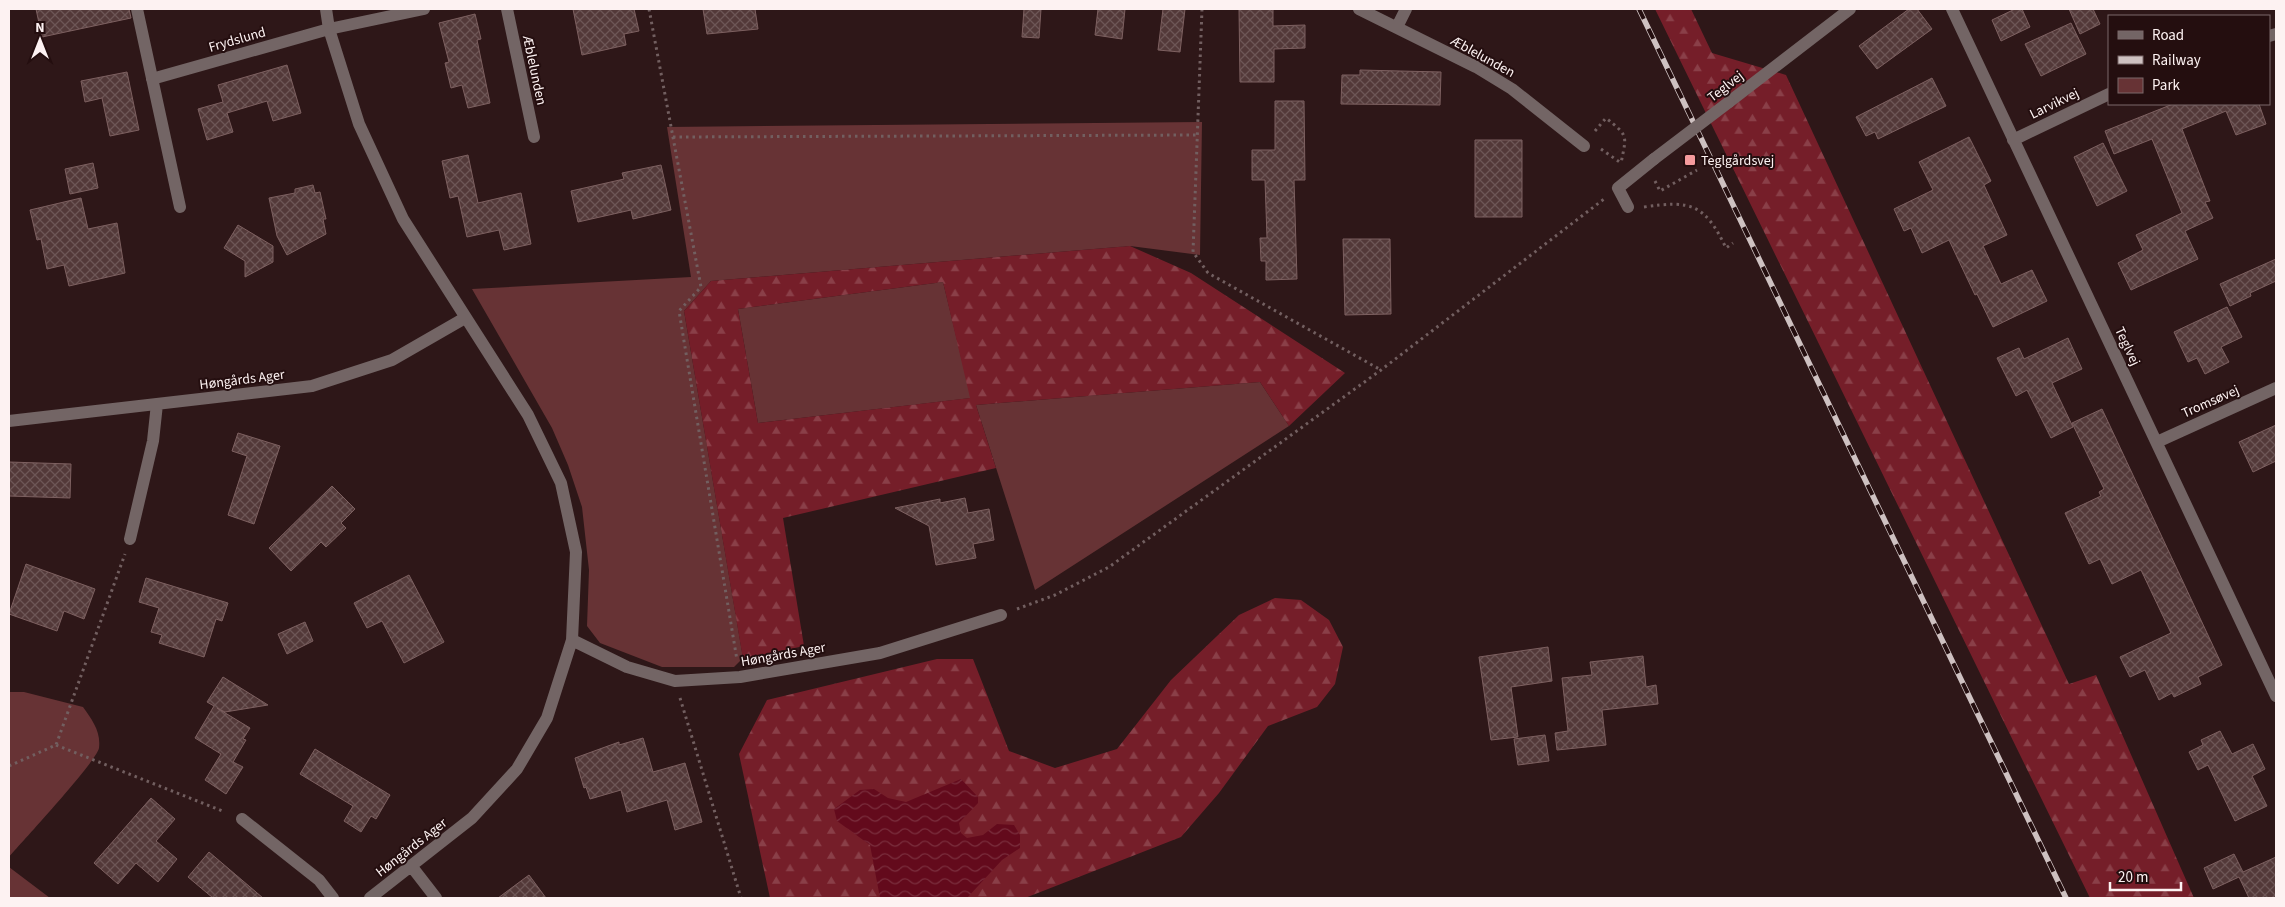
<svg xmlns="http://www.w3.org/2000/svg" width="2285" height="907" viewBox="0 0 2285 907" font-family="'Source Sans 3',sans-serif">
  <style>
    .green { fill: #673335 }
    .forest { fill: url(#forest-firs); fill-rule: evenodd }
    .water { fill: url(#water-waves) }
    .building { fill: url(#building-cross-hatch); stroke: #7d6060 }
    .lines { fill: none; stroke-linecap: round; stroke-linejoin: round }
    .path { stroke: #725f60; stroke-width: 3; stroke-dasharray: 2.5 4; stroke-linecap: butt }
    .minor { stroke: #736565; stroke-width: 12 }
    .rail-casing { stroke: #cec1c1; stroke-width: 5.5 }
    .rail { stroke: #240e0f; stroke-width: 4; stroke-dasharray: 11; stroke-linecap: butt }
    .minor-bridge { stroke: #736565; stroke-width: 12 }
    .poi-dot { fill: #f59b9d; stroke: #240e0f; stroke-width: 2 }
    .labels { text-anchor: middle; stroke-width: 4; stroke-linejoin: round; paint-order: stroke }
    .street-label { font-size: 14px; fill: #fdf2f2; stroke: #240e0f }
    .poi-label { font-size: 14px; fill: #fdf2f2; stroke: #240e0f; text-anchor: start }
  </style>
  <defs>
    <pattern id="forest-firs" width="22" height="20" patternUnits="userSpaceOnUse" patternTransform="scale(1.25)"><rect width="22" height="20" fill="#751e29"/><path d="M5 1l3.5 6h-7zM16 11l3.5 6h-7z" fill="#8a3f48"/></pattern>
    <pattern id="water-waves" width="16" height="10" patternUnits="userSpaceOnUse" patternTransform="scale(1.25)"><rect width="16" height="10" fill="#630a1c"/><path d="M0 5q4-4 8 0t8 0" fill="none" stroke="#7a2e3d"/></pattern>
    <pattern id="building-cross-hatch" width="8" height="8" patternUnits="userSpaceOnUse" patternTransform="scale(1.25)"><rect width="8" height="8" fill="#533939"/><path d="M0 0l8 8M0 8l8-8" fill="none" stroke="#6d5656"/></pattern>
  </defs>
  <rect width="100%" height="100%" fill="#2e1718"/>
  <!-- green -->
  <path class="green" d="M 1202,122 L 1200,255 L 1130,246 L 711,281 L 684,311 L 743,658 L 734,667 L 662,667 L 600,643 L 587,626 L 589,570 L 582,507 L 568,465 L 552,428 L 472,289 L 691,277 L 667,127 Z
    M 943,282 L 971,398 L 758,423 L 738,309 Z
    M 1260,382 L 1289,426 L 1035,590 L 976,405 Z
    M 9,692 L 24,692 L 83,707 C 92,720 101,731 99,748 C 97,761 22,842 9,857 Z
    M 9,867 L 50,898 L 9,898 Z"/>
  <!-- forest -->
  <path class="forest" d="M 1655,9 L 1691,9 L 1712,53 L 1786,75 L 2069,684 L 2096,675 L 2194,898 L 2090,898 Z
    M 1130,246 L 1191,273 L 1345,373 L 1289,426 L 1260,382 L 976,405 L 996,468 L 783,518 L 804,646 L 743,659 L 684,311 L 711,281 ZM 943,282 L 970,398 L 758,423 L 738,309 Z
    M 1275,598 L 1301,600 L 1329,620 L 1343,647 L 1335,684 L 1317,707 L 1268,726 L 1219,793 L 1181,837 L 1025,898 L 770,898 L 739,754 L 767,700 L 937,659 L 973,659 L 1009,751 L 1055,768 L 1117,749 L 1171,680 L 1239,615 Z"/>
  <!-- water -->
  <path class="water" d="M 961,779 L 978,797 L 978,803 L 959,823 L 961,833 L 967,838 L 983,835 L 997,824 L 1014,825 L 1020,835 L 1020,848 L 1002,860 L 967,898 L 880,898 L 870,845 L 837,821 L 834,809 L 860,790 L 874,789 L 888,798 L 906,802 Z"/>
  <!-- building -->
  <path class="building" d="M 36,9 L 129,9 L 131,18 L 42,37 Z
    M 573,9 L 634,9 L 639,31 L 624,34 L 626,45 L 582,55 Z
    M 703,9 L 755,9 L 758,29 L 707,34 Z
    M 1024,9 L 1041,9 L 1039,38 L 1022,37 Z
    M 1098,9 L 1125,9 L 1122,39 L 1095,35 Z
    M 1163,9 L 1185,9 L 1180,52 L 1158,50 Z
    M 1239,9 L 1273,9 L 1273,26 L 1305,25 L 1305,48 L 1274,49 L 1274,82 L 1240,82 Z
    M 1909,9 L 1917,9 L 1932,29 L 1877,69 L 1859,46 Z
    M 2015,9 L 2022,9 L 2030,27 L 2001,41 L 1992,20 Z
    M 2069,9 L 2093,9 L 2100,24 L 2080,34 Z
    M 475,14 L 481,39 L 477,40 L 490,103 L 468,108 L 462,85 L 451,88 L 445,63 L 449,62 L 439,23 Z
    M 2071,23 L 2086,54 L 2041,76 L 2025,44 Z
    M 287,65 L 301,113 L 273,121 L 267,101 L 227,113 L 233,132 L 207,140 L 198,109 L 223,102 L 218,85 Z
    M 1360,70 L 1441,72 L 1440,105 L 1341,104 L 1342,75 L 1360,75 Z
    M 127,72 L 139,130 L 110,136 L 102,98 L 85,102 L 81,81 Z
    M 1932,78 L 1946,106 L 1878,139 L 1875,132 L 1866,136 L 1856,117 Z
    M 1275,101 L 1304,101 L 1305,180 L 1294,180 L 1297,279 L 1266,280 L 1266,261 L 1261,261 L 1260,238 L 1267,238 L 1265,180 L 1252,180 L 1252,150 L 1275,150 Z
    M 2173,104 L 2259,104 L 2266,124 L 2236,135 L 2226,111 L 2182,129 L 2210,201 L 2205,202 L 2213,218 L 2185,231 L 2198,259 L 2131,290 L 2118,263 L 2143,250 L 2136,235 L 2182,213 L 2152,139 L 2114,154 L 2105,131 Z
    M 1969,137 L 1991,181 L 1984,185 L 2007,235 L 1983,246 L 2001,284 L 2032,270 L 2047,301 L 1993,327 L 1977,294 L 1975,295 L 1949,240 L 1922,253 L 1911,228 L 1904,231 L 1894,209 L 1933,190 L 1919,162 Z
    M 1475,140 L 1522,140 L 1522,217 L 1475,217 Z
    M 2103,143 L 2127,191 L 2097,206 L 2074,157 Z
    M 468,155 L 478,203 L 521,193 L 531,244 L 504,250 L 499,230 L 467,237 L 458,196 L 450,198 L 442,161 Z
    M 93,163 L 98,188 L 70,194 L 65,169 Z
    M 661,165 L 671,210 L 633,219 L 631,210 L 578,222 L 571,191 L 624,179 L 622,173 Z
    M 313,185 L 315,193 L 320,192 L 326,219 L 323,219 L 326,234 L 287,255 L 277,236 L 269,198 L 295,193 L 295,189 Z
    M 81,198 L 88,229 L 117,223 L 125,273 L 69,286 L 64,265 L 47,269 L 41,239 L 37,240 L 30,210 Z
    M 238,225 L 273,246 L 273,262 L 245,277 L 245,261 L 224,248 Z
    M 1343,239 L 1390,239 L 1391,314 L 1345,315 Z
    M 2276,259 L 2276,281 L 2250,293 L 2251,296 L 2230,306 L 2220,284 Z
    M 2227,307 L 2242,337 L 2221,347 L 2229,362 L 2205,374 L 2197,358 L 2188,362 L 2174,332 Z
    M 2068,338 L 2082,369 L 2052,383 L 2073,427 L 2051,438 L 2027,390 L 2016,396 L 1997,358 L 2019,348 L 2024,359 Z
    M 2102,409 L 2222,665 L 2198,677 L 2201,684 L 2174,697 L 2172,693 L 2159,700 L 2145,670 L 2130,677 L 2120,657 L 2171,633 L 2141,570 L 2112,584 L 2100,559 L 2089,564 L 2065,513 L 2101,496 L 2099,492 L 2104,489 L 2072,423 Z
    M 2276,425 L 2276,461 L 2253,472 L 2239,442 Z
    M 238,433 L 280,446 L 254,524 L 228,515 L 247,456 L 232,451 Z
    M 9,462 L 71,464 L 70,498 L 9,496 Z
    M 332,486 L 355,509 L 341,523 L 346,528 L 326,547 L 321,542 L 291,571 L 269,548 Z
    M 965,498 L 968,513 L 989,509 L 994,540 L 973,544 L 976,558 L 936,565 L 929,526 L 895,508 L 940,499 L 940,503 Z
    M 26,564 L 95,589 L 84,619 L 64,611 L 57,631 L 9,614 Z
    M 409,575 L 444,642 L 404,663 L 382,621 L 367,628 L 354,603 Z
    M 146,578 L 228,603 L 222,621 L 216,619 L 204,657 L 159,643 L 162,635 L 151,632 L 159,608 L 139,602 Z
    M 305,622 L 313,641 L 287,654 L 278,634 Z
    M 1548,647 L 1552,681 L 1511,687 L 1518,737 L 1491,740 L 1479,657 Z
    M 1643,656 L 1646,687 L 1656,685 L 1658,704 L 1602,710 L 1606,745 L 1557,750 L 1555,733 L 1568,731 L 1562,678 L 1592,675 L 1590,662 Z
    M 223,677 L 268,705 L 225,712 L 217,708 L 250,728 L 243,739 L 246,740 L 233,762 L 243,767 L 226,794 L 205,780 L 221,754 L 195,738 L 214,706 L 207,702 Z
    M 2220,731 L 2232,754 L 2253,744 L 2265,769 L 2252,776 L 2267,806 L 2235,821 L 2208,765 L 2198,770 L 2189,752 L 2203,745 L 2201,740 Z
    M 1545,735 L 1549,761 L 1518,765 L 1514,739 Z
    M 643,738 L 653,772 L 685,763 L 702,822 L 675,830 L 667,800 L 627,812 L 621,790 L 590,799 L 586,787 L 584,788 L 575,758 L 619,742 L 619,745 Z
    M 315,749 L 390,795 L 376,819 L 371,816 L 361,832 L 344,821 L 353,806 L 300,774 Z
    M 151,798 L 175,819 L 156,841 L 177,859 L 158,882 L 136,863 L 118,884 L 94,863 Z
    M 209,852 L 263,898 L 213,898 L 188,877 Z
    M 2234,854 L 2243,872 L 2276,857 L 2276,898 L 2249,898 L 2239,877 L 2213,889 L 2204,868 Z
    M 529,875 L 546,898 L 498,898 Z"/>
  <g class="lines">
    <!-- path -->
    <path class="path" d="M 649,9 L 701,287 L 679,311 L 737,660
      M 1202,9 L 1193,252 L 1208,273 L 1381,370
      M 1595,131 L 1606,118 C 1628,136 1627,134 1621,163
      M 673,137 L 1198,135
      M 1601,149 L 1621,163
      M 1655,181 L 1660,191 L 1697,170
      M 1644,207 C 1691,200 1705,204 1726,248 L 1733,243
      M 1017,609 L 1055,595 L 1109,567 L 1381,370 L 1604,199
      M 680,698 L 741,898
      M 56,745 L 225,812
      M 9,766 L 56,745 L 125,554"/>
    <!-- minor -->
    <path class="minor" d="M 137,9 L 180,207
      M 326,9 L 329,29 L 359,124 L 403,219 L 528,415 L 561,483 L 576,552 L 572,640 L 547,718 L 517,769 L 472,818 L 370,898
      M 507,9 L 534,137
      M 1359,9 L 1476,67 L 1512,89 L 1584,146
      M 1952,9 L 2276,696
      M 1397,27 L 1406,9
      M 2269,36 L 2276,34
      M 152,79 L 329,29 L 424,9
      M 1729,102 L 1850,9
      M 2013,140 L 2109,94
      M 1628,207 L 1618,188 L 1654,159
      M 9,421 L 312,386 L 392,360 L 465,318
      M 2157,442 L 2276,388
      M 130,539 L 153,441 L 157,404
      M 572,640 L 627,667 L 675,681 L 740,677 L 880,653 L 1001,615
      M 242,819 L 319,880 L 333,898
      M 412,867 L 436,898"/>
    <!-- rail casing -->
    <g class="rail-casing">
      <path id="rail" d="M 1639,9 L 2066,898"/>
    </g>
    <!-- rail -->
    <use href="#rail" class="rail"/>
    <!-- minor-bridge -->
    <path class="minor-bridge" d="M 1654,159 L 1729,102"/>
  </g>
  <!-- markers -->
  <rect class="poi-dot" x="1684" y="154" width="12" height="12" rx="2.5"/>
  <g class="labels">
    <!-- street labels -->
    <g class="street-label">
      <text transform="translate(237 39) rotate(-16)" y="5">Frydslund</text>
      <text transform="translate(1483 56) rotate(29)" y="5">Æblelunden</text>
      <text transform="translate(535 70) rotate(78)" y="5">Æblelunden</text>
      <text transform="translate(1725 86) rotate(-38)" y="5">Teglvej</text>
      <text transform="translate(2054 103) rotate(-26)" y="5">Larvikvej</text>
      <text transform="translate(2128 346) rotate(65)" y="5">Teglvej</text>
      <text transform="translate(242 379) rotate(-7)" y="5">Høngårds Ager</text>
      <text transform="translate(2210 401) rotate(-24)" y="5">Tromsøvej</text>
      <text transform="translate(783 654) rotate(-10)" y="5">Høngårds Ager</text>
      <text transform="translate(411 847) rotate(-38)" y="5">Høngårds Ager</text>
    </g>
    <!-- poi labels -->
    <g class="poi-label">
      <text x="1701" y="165">Teglgårdsvej</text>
    </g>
  </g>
  <!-- border -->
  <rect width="2285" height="907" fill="none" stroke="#fdf2f2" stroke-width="20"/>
  <!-- legend -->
  <rect x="2108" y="15" width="162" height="90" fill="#240e0f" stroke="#7b696a"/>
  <rect x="2118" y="31" width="25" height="8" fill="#736565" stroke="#7b696a"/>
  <text x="2152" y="40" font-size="15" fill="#fdf2f2">Road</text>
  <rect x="2118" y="56" width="25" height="8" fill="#cec1c1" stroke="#7b696a"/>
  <text x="2152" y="65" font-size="15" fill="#fdf2f2">Railway</text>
  <rect x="2118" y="78" width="25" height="15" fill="#673335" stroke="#7b696a"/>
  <text x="2152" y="90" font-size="15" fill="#fdf2f2">Park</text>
  <!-- north arrow -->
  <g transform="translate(40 40)" stroke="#240e0f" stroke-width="4" paint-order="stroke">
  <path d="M0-4L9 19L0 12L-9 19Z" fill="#fdf2f2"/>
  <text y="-8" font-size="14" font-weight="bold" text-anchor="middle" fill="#fdf2f2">N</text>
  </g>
  <!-- scale -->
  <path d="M2110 882v8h71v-8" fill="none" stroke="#fdf2f2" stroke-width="2.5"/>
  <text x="2118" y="882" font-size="15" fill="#fdf2f2" stroke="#240e0f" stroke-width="4" paint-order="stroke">20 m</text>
</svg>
